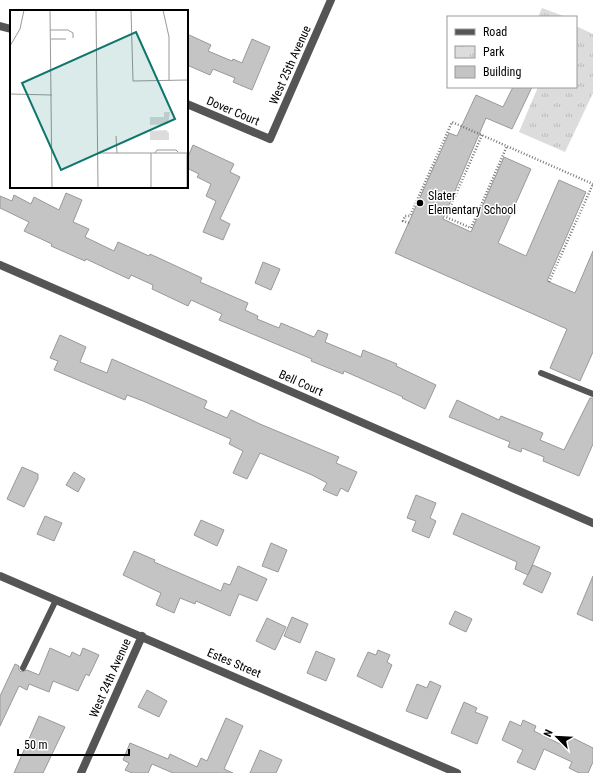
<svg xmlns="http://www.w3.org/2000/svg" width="593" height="773" viewBox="0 0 593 773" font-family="'Roboto Condensed',sans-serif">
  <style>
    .park { fill: url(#park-tufts) }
    .building { fill: #c4c4c4; stroke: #999 }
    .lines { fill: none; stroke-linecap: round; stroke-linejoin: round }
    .path { stroke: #777; stroke-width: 2.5; stroke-dasharray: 1 2; stroke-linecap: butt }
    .lane { stroke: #555; stroke-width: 6 }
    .street { stroke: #555; stroke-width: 8 }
    .poi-dot { fill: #000; stroke: #fff; stroke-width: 1.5 }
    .labels { text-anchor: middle; stroke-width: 3; stroke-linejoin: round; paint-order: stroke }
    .street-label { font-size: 12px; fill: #000; stroke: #fff }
    .poi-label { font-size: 12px; fill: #000; stroke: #fff; text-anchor: start }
    .inset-road { fill: none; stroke: #999; stroke-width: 1 }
    .view { fill: #0f766e; fill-opacity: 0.15; stroke: #0f766e; stroke-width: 2 }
    .inset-edge { fill: none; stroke: #000; stroke-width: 2 }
  </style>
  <defs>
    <pattern id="park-tufts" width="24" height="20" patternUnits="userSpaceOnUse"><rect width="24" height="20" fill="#dcdcdc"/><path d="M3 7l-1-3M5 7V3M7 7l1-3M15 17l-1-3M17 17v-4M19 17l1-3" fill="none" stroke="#bbb"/></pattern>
  </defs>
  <rect width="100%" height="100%" fill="#fff"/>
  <!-- park -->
  <path class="park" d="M 542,8 L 566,17 L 538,17 Z
    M 576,26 L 593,34 L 593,93 L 565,152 L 519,132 L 538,87 L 576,87 Z"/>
  <!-- building -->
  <path class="building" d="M 187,34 L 211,45 L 208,51 L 232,61 L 233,59 L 242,63 L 252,39 L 270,47 L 252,90 L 233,82 L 235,78 L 213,69 L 210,75 L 187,65 Z
    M 513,87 L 532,87 L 512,129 L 486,118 L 443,219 L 471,232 L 504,157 L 531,169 L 498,243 L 526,256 L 559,180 L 586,192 L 547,281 L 575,293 L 593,251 L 593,352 L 580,381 L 550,368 L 567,329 L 395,253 L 449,133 L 457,136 L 476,95 L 503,107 Z
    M 193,145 L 234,164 L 230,172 L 240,177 L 220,219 L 230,224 L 223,240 L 203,232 L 216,201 L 206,196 L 211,184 L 197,177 L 199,174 L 187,168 L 187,159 Z
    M 66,193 L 82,200 L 73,222 L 89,229 L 85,237 L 114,251 L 118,242 L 149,256 L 150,254 L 202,278 L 200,282 L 248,303 L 245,310 L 258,316 L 257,319 L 279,328 L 281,323 L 314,337 L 318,330 L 328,334 L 325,342 L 361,357 L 363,350 L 397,364 L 396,366 L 436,385 L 425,409 L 402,398 L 403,397 L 344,371 L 343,374 L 311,361 L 312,359 L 219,320 L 222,314 L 191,300 L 188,306 L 152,289 L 153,285 L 131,275 L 129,279 L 86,259 L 85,261 L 51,246 L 52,244 L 24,231 L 29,222 L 0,208 L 0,196 L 12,201 L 14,195 L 31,204 L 34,197 L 59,210 Z
    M 263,262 L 280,269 L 271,290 L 255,283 Z
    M 60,335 L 86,347 L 80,362 L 107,373 L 112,359 L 207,401 L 204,408 L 227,418 L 231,410 L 260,424 L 339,457 L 336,463 L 357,472 L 348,492 L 341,488 L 337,496 L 323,490 L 327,483 L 312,475 L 260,453 L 247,479 L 233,473 L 243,451 L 229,444 L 231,439 L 143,401 L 127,395 L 125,400 L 54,370 L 58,361 L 50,358 Z
    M 590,398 L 593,398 L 593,444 L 579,476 L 543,461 L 544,457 L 522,448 L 521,452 L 508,447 L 510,442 L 449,417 L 457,400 L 499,420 L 501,416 L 543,433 L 540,440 L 564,450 Z
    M 22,467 L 38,474 L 38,479 L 24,507 L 7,499 Z
    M 74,472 L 85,479 L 78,492 L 66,485 Z
    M 416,495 L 436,503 L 430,518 L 436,521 L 429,538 L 412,531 L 416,521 L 407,518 Z
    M 462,513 L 540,547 L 528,575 L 515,569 L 517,562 L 453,534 Z
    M 45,516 L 62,523 L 54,541 L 37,534 Z
    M 201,520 L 224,530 L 217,546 L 194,535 Z
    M 271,543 L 287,550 L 278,572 L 262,566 Z
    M 134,551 L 155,560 L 154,562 L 221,591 L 224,583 L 230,585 L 238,566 L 267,579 L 257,601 L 239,594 L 230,616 L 196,601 L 195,604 L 180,598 L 174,613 L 156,605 L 161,593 L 123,575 Z
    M 533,565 L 551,573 L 542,593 L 523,584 Z
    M 593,576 L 593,621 L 577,614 Z
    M 455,611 L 472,619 L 466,632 L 449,624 Z
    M 292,617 L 308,624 L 300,643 L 284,636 Z
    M 267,618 L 286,627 L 275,650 L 256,641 Z
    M 50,648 L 70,657 L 72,652 L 80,656 L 83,648 L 99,655 L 89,676 L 86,674 L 78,691 L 53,681 L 49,692 L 29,684 L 27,690 L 19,686 L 0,726 L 0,696 L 15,664 L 19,666 L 19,670 L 21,672 L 27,670 L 39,675 Z
    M 378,650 L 390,655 L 387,662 L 392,665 L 382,688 L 357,676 L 368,652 L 376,655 Z
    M 316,651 L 335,659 L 326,681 L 307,673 Z
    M 430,681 L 441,686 L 427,719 L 406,711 L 417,684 L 427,688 Z
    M 147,690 L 167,701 L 159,717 L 138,707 Z
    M 464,702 L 477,708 L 475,712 L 488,717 L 477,744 L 451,733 Z
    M 39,716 L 65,727 L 43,773 L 14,773 Z
    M 226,718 L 243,726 L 224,769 L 233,773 L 173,773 L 152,764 L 148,773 L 132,773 L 125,770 L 129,763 L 123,760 L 130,743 L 168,759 L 170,754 L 197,767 L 201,758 L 207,761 Z
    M 523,720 L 536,726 L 534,731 L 564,746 L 569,736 L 593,748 L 593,762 L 588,773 L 579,773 L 569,768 L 572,762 L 544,749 L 535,770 L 517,762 L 523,750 L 502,740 L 510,721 L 521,726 Z
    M 260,750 L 282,760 L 276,773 L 250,773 Z"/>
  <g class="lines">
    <!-- path -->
    <path class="path" d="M 482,135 L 446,217 L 471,228 L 507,146
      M 409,223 L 403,221 L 405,216 L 410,216 L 452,122 L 593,184
      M 549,282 L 593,184"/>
    <!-- lane -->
    <path class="lane" d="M 541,373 L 593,394
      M 23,668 L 56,600"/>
    <!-- street -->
    <path class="street" d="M 0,26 L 11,29
      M 187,104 L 270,139 L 331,0
      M 0,265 L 593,523
      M 0,576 L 457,773
      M 81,773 L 142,636"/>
  </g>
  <!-- markers -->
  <circle class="poi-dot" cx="420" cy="203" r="4"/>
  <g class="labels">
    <!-- street labels -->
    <g class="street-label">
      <text transform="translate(290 65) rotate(-66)" y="4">West 25th Avenue</text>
      <text transform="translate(233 111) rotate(23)" y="4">Dover Court</text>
      <text transform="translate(301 383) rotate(24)" y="4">Bell Court</text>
      <text transform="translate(234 663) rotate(23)" y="4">Estes Street</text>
      <text transform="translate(110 678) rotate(-66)" y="4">West 24th Avenue</text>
    </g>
    <!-- poi labels -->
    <g class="poi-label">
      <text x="428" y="200">Slater<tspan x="428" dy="14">Elementary School</tspan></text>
    </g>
  </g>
  <!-- overview -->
  <g transform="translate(10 10)">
    <rect width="178" height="178" fill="#fff"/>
    <path d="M 154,102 L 160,102 L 158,114 L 140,115 L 140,107 L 154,107 ZM 156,120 L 159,123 L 159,130 L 140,130 L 140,121 Z" fill="#dcdcdc"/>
    <path class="inset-road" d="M 40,0 L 42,178M 86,0 L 88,178M 121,0 L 123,71 L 178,70M 153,0 L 159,27 L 159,71M 40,20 L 58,20 L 63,23 L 63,28M 41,29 L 56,29M 0,36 L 10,19 L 14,0M 0,84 L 42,85M 106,126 L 107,143M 88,143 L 178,143M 141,143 L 141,178M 145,143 L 147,140 L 166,140 L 168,142M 177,143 L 177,178"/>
    <path class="view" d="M 126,22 L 165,109 L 51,160 L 12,73 Z"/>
    <rect width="178" height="178" class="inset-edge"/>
  </g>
  <!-- legend -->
  <rect x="447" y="16" width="130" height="72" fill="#ffffff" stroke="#999999"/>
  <rect x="455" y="29" width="20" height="6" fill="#555555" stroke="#999999"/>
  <text x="483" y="36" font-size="12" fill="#000000">Road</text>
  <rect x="455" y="46" width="20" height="12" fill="url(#park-tufts)" stroke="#999999"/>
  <text x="483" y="56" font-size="12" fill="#000000">Park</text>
  <rect x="455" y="66" width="20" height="12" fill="#c4c4c4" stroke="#999999"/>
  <text x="483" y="76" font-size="12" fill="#000000">Building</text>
  <!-- north arrow -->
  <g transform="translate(557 737) rotate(294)" stroke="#ffffff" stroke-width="3" paint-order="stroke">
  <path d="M0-3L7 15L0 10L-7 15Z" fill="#000000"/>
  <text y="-6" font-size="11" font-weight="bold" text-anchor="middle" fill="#000000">N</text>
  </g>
  <!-- scale -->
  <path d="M18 749v6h111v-6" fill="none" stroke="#000000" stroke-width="2"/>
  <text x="24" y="749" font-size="12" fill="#000000" stroke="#ffffff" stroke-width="3" paint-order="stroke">50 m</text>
</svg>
